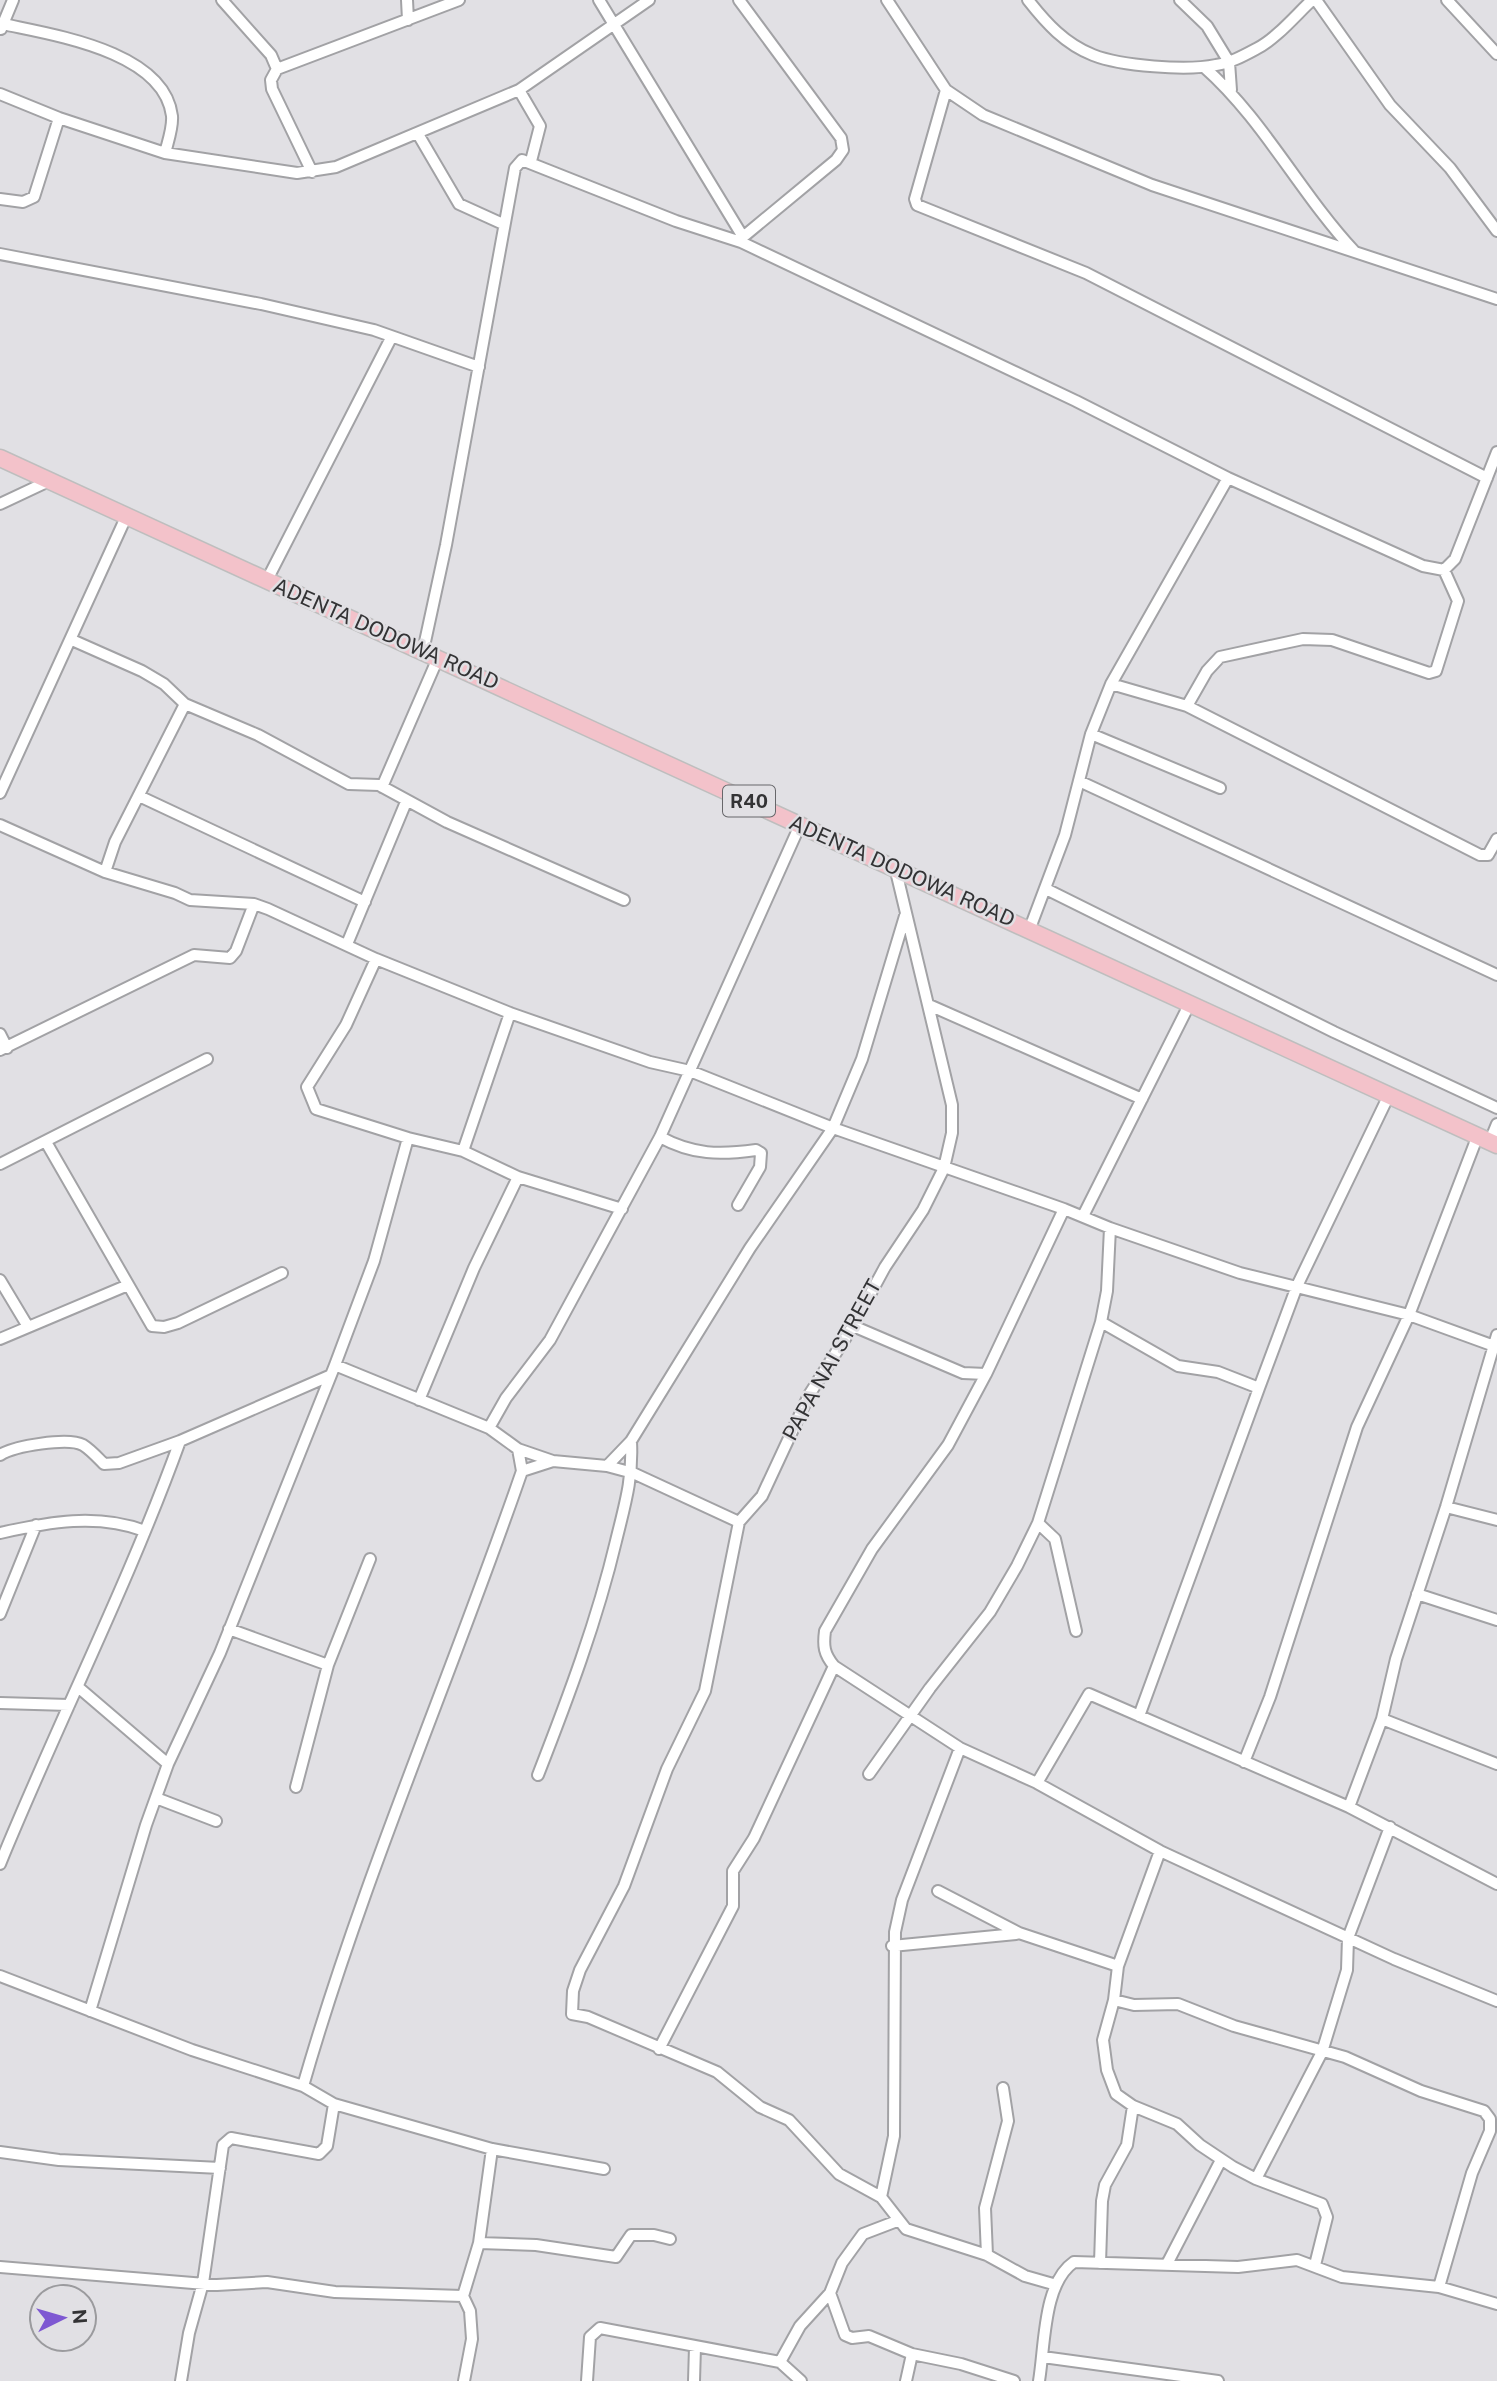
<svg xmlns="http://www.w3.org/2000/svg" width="1497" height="2381" viewBox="0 0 1497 2381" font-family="'Public Sans',sans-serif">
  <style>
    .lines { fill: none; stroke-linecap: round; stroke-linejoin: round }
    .street-casing { stroke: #a2a2a5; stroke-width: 14 }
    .primary-casing { stroke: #bebebe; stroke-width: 19 }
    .street { stroke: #fff; stroke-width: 10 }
    .primary { stroke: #f3c2ca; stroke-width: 16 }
    .labels { text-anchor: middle; stroke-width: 5; stroke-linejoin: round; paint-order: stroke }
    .shield { fill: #e1e0e4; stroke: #67676a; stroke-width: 2 }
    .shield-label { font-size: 19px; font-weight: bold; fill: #333335 }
    .street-label { font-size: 21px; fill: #333335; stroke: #e1e0e4 }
  </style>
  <rect width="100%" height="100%" fill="#e1e0e4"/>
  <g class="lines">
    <!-- street casing -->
    <g class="street-casing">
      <path id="street" d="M 222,0 L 271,55 L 277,69
        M 407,0 L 408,20
        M 599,0 L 743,237
        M 739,0 L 841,138 L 843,150 L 836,160 L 743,237 L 741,242
        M 887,0 L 946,90 L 983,115 L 1152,185 L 1497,299
        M 1028,0 C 1046,23 1065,44 1093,55 C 1121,66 1186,71 1216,65 C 1230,63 1243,56 1256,49 C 1276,39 1295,16 1312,0
        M 1180,0 L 1207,26 L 1229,62 L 1231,90
        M 1316,0 L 1390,105 L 1450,168 L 1497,231
        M 1447,0 L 1497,54
        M 3,24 C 53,35 164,51 172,116 C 173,128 168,141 165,153
        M 1,29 L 13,0
        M 1204,67 C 1263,119 1300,193 1354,251
        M 519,90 L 540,126 L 531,161
        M 946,90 L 915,199 L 917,205 L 1086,273 L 1487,478
        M 0,94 L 59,118 L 165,153 L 297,173 L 336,167 L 519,90 L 649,0
        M 418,134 L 459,204 L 503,224
        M 312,172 L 272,89 L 271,80 L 277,69 L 459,0
        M 0,199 L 23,202 L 34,197 L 59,118
        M 0,254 L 261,304 L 374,330 L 479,367
        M 0,504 L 51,480
        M 267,580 L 391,338
        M 72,640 L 142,671 L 164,684 L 185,704 L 258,735 L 349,784 L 379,785 L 447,822 L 624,900
        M 423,651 L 446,545 L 515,168 L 522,160 L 676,221 L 741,242 L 1076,401 L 1228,478 L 1423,566 L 1444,570 L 1455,559 L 1497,452
        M 1111,684 L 1187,706 L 1480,855 L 1488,855 L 1497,839
        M 1187,706 L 1207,671 L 1220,657 L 1303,639 L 1332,640 L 1429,673 L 1436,671 L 1458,601 L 1444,570
        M 1091,734 L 1220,788
        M 1079,781 L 1497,975
        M 382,787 L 438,658
        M 0,793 L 127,515
        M 139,796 L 365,902
        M 0,825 L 105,872 L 175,893 L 190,900 L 254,904 L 268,909 L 376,959 L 510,1013 L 650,1062 L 690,1071 L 833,1128 L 1064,1209 L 1110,1228 L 1240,1273 L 1409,1315 L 1497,1347
        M 895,867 L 952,1105 L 952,1133 L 944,1168 L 923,1210 L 885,1267 L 853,1326 L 809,1395 L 762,1496 L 739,1522 L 705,1691 L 667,1769 L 624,1886 L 580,1970 L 573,1991 L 572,2014 L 588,2017 L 717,2072 L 760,2107 L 789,2120 L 839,2174 L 881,2197 L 906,2229 L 987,2255 L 1025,2276 L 1053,2284
        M 105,872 L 115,842 L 185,704
        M 1046,889 L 1334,1032 L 1497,1108
        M 1030,928 L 1065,835 L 1091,734 L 1111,684 L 1228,478
        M 347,944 L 406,802
        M 929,1005 L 1142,1099
        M 510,1013 L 463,1151 L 518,1177 L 622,1209
        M 0,1034 L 7,1048
        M 0,1050 L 194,955 L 230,958 L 236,951 L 254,904
        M 660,1137 C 693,1155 720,1155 756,1150 L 761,1153 L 760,1167 L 738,1205
        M 408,1138 L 463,1151
        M 1490,1141 L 1497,1124
        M 46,1142 L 152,1326 L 164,1327 L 178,1323 L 282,1273
        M 0,1164 L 207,1059
        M 1064,1209 L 986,1374 L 948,1445 L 872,1549 L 825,1631 C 823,1646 824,1654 834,1666 L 960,1748 L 1037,1783 L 1089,1694 L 1349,1807 L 1497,1884
        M 1083,1216 L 1190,1003
        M 0,1280 L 27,1325
        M 1101,1322 L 1178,1366 L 1218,1372 L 1259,1388 L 1297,1286 L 1389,1095
        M 853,1326 L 963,1373 L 986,1374
        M 0,1339 L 128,1285
        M 335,1365 L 489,1428
        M 419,1400 L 474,1268 L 518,1177
        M 0,1455 C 14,1446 68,1437 83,1445 C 91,1450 98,1458 104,1464 L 119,1463 L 180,1441 L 329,1376
        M 607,1466 L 631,1441 L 750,1248 L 833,1128 L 862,1059 L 905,916
        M 522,1471 L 553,1461
        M 1446,1507 L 1497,1520
        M 739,1522 L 633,1473 L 607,1466 L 553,1461 L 518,1449 L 489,1428 L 506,1398 L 550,1340 L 660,1137 L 800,825
        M 1038,1523 L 1055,1539 L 1076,1631
        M 0,1533 C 49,1522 97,1513 145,1531
        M 1417,1594 L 1497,1620
        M 0,1614 L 36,1525
        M 229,1629 L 328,1665
        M 78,1687 L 168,1764
        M 0,1703 L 69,1705
        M 1139,1716 L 1259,1388
        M 1382,1719 L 1497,1764
        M 1244,1762 L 1270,1697 L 1357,1427 L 1409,1315 L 1478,1135
        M 869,1774 L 930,1688 L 990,1612 L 1017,1566 L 1038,1523 L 1101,1322 L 1107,1291 L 1110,1228
        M 538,1775 C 568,1698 597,1621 616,1541 C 625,1504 633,1479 631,1441
        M 1037,1783 L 1160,1851 L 1394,1959 L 1497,2001
        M 296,1787 L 328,1665 L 370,1559
        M 156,1798 L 216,1821
        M 1349,1807 L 1382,1719 L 1396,1659 L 1446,1507 L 1497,1335
        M 1160,1851 L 1118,1966 L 1114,2000 L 1103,2040 L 1107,2070 L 1116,2094 L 1133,2106 L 1177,2124 L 1200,2145 L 1233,2167 L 1256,2179 L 1322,2204 L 1327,2217 L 1315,2265
        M 0,1864 C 58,1722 128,1585 180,1441
        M 938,1891 L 1019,1933 L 1118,1966
        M 892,1946 L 1016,1934
        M 0,1976 L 192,2050 L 303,2086 L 334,2104 L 492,2149 L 604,2169
        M 1114,2000 L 1134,2005 L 1178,2004 L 1234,2026 L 1345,2057 L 1421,2091 L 1484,2111 L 1490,2119 L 1490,2131 L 1472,2173 L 1439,2287
        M 90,2011 L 146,1825 L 168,1764 L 220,1653 L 335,1365 L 374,1261 L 408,1138 L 316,1109 L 307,1087 L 346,1025 L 376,959
        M 659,2049 L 733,1906 L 733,1871 L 754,1838 L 834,1666
        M 303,2086 C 363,1877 451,1677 522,1471 L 518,1449
        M 0,2152 L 59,2160 L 220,2168
        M 1256,2179 L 1322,2052 L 1347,1970 L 1348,1938 L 1390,1827
        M 881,2197 L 894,2136 L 895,1932 L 902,1900 L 960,1748
        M 479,2243 L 536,2245 L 616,2257 L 631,2235 L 654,2235 L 670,2239
        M 987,2255 L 985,2208 L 1008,2121 L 1003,2088
        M 1100,2263 L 1102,2201 L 1105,2185 L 1127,2145 L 1133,2106
        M 1167,2264 L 1221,2160
        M 0,2267 L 217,2285 L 267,2282 L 335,2292 L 463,2296
        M 830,2293 L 845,2335 L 852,2338 L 869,2336 L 912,2354 L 961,2364 L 1014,2381
        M 1043,2357 L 1218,2381
        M 780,2362 L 800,2326 L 830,2293 L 842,2263 L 863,2234 L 897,2221
        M 181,2381 L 189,2333 L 203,2283 L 223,2145 L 231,2138 L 319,2154 L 327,2146 L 334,2104
        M 464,2381 L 472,2339 L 470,2311 L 463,2296 L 479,2243 L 492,2149
        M 587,2381 L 590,2337 L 600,2328 L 780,2362 L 801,2381
        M 694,2381 L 695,2347
        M 906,2381 L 912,2354
        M 1039,2381 C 1045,2345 1043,2283 1074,2262 L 1238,2267 L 1297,2260 L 1342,2277 L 1439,2287 L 1497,2304"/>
    </g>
    <!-- primary casing -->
    <g class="primary-casing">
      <path id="primary" d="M 0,458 L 1497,1145"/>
    </g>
    <!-- street -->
    <use href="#street" class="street"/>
    <!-- primary -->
    <use href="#primary" class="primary"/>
  </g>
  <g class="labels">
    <!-- shield labels -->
    <rect class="shield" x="723" y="785.5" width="52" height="31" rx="5"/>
    <g class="shield-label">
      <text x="749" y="808">R40</text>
    </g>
    <!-- street labels -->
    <g class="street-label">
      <text transform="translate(386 634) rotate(24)" y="7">ADENTA DODOWA ROAD</text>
      <text transform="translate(902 871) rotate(24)" y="7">ADENTA DODOWA ROAD</text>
      <text transform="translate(832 1360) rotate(-61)" y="7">PAPA NAI STREET</text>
    </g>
  </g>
  <!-- north arrow -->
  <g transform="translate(63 2318) rotate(85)"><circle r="33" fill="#e1e0e4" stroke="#9b9b9e" stroke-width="2"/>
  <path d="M0-5L12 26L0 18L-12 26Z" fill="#7e58d2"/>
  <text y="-10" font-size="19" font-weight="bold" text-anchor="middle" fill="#333335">N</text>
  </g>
</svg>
